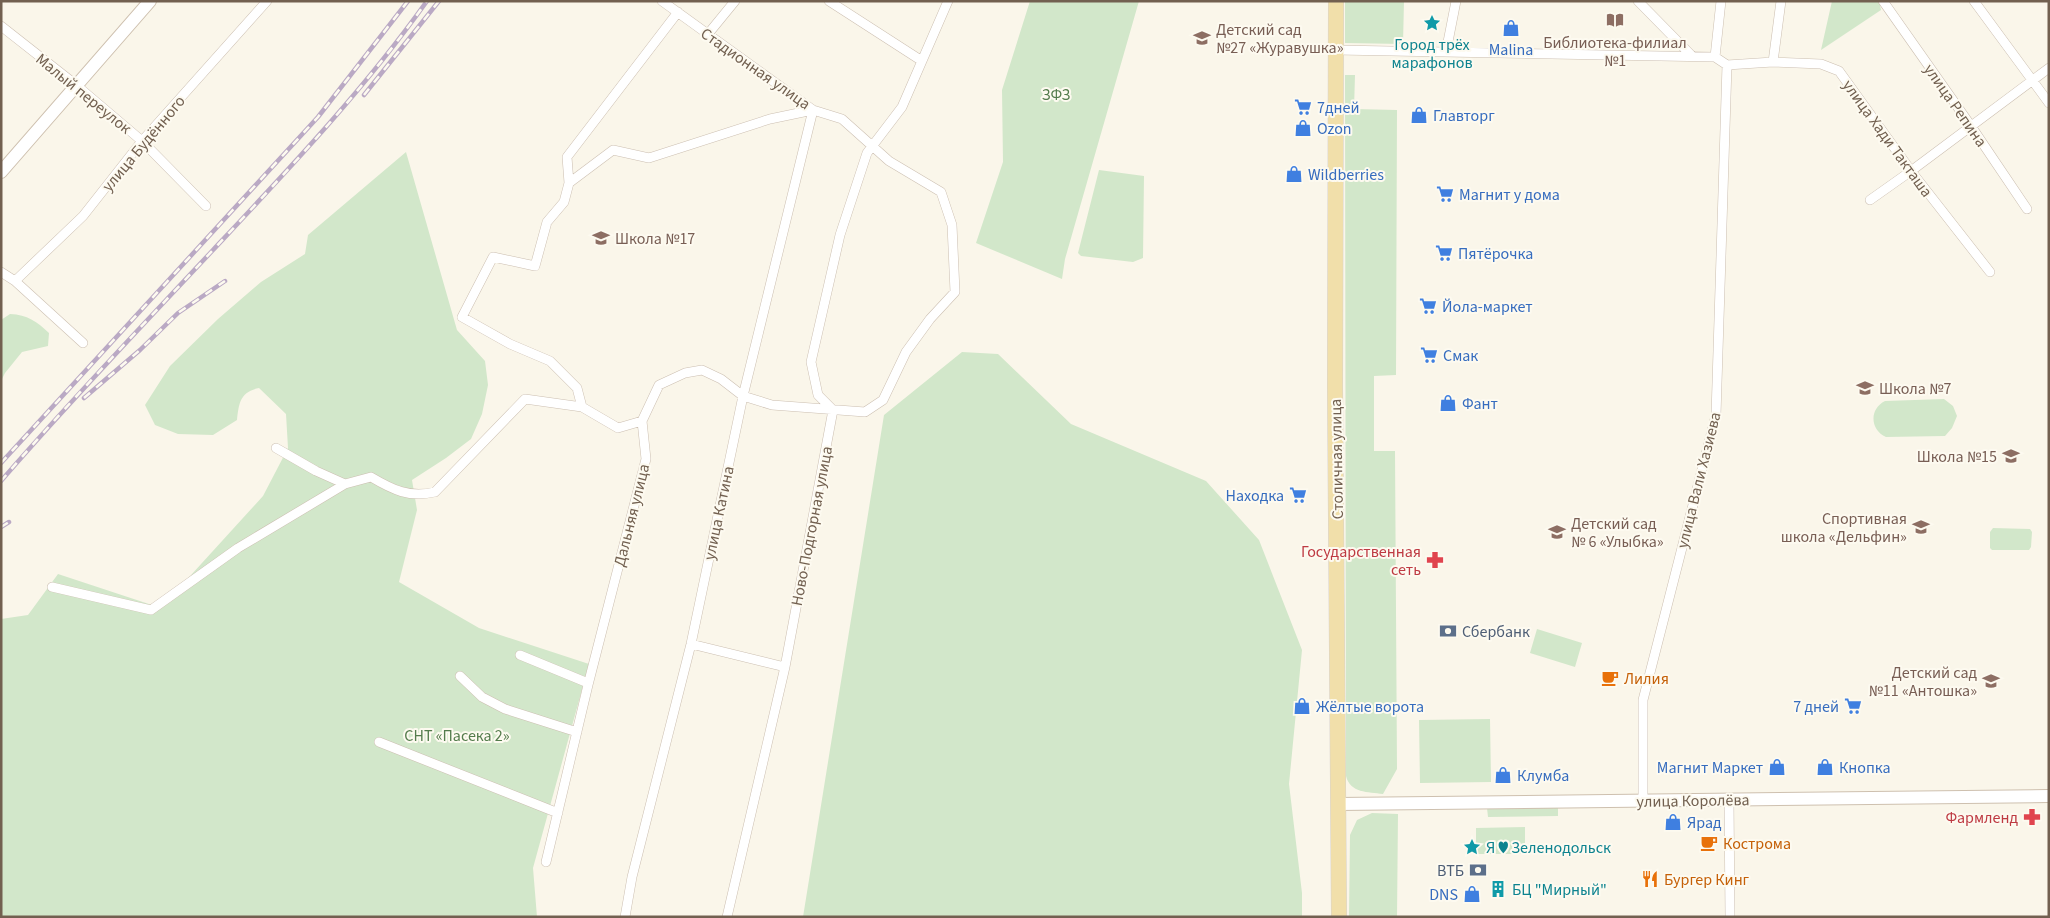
<svg xmlns="http://www.w3.org/2000/svg" width="2050" height="918" viewBox="0 0 2050 918" font-family="'Source Sans 3',sans-serif">
  <style>
    .green { fill: #d2e7ca }
    .lines { fill: none; stroke-linecap: round; stroke-linejoin: round }
    .street-casing { stroke: #ccbfb1; stroke-width: 10 }
    .secondary-casing { stroke: #cec0af; stroke-width: 14 }
    .primary-casing { stroke: #d8d2ce; stroke-width: 16 }
    .street { stroke: #fff; stroke-width: 9 }
    .secondary { stroke: #fff; stroke-width: 12 }
    .primary { stroke: #f1dfaa; stroke-width: 15 }
    .rail-casing { stroke: #baa9c4; stroke-width: 4.5 }
    .rail { stroke: #fdfaf0; stroke-width: 2.5; stroke-dasharray: 8; stroke-linecap: butt }
    .labels { text-anchor: middle; stroke-width: 4; stroke-linejoin: round; paint-order: stroke }
    .education-label { font-size: 16px; fill: #785e54; stroke: #fdfaf0; text-anchor: start }
    .culture-label { font-size: 16px; fill: #0d838f; stroke: #fdfaf0; text-anchor: start }
    .shop-label { font-size: 16px; fill: #366cbe; stroke: #fdfaf0; text-anchor: start }
    .street-label { font-size: 16px; fill: #726050; stroke: #fdfaf0 }
    .park-label { font-size: 16px; fill: #547c4c; stroke: #fdfaf0 }
    .health-label { font-size: 16px; fill: #be3a42; stroke: #fdfaf0; text-anchor: end }
    .service-label { font-size: 16px; fill: #4e5e75; stroke: #fdfaf0; text-anchor: start }
    .food-label { font-size: 16px; fill: #c56008; stroke: #fdfaf0; text-anchor: start }
  </style>
  <rect width="100%" height="100%" fill="#faf6ea"/>
  <!-- green -->
  <path class="green" d="M 1030,1 L 1139,1 L 1065,259 L 1062,279 L 976,243 L 1003,162 L 1002,90 Z
    M 1345,1 L 1404,1 L 1403,44 L 1345,43 Z
    M 1832,1 L 1879,1 L 1881,10 L 1821,50 Z
    M 1345,75 L 1355,75 L 1354,109 L 1397,110 L 1396,375 L 1374,376 L 1374,451 L 1395,451 L 1397,769 L 1383,794 C 1368,792 1350,793 1346,776 Z
    M 406,152 L 457,330 L 485,361 L 488,385 L 482,414 L 471,439 L 446,458 L 412,480 L 417,510 L 399,582 L 479,628 L 589,664 L 533,868 L 537,917 L 1,917 L 1,619 L 28,615 L 58,574 L 161,608 L 263,496 L 288,448 L 286,414 L 259,388 C 240,392 239,403 237,420 L 213,435 L 178,434 L 155,425 L 145,405 L 170,366 L 218,319 L 261,282 L 305,254 L 308,235 Z
    M 1099,170 L 1144,176 L 1143,258 L 1133,262 L 1081,256 L 1078,253 Z
    M 10,314 C 28,315 36,321 49,333 L 48,346 L 22,352 L 5,373 L 1,381 L 1,320 Z
    M 962,352 L 998,354 L 1071,424 L 1206,481 L 1259,540 L 1302,650 L 1289,784 L 1302,893 L 1302,917 L 803,917 L 884,415 Z
    M 1944,399 L 1953,406 L 1957,416 L 1952,428 L 1945,436 L 1886,437 C 1870,430 1869,409 1885,401 Z
    M 1993,528 L 2030,529 L 2032,532 L 2031,547 L 2029,550 L 1992,550 L 1990,548 L 1990,532 Z
    M 1537,629 L 1582,643 L 1575,667 L 1530,653 Z
    M 1490,719 L 1491,782 L 1420,783 L 1419,720 Z
    M 1487,808 L 1558,808 L 1558,816 L 1488,817 Z
    M 1372,813 L 1398,814 L 1397,917 L 1349,917 L 1350,835 L 1357,820 Z
    M 1525,827 L 1525,854 L 1476,854 L 1476,828 Z"/>
  <g class="lines">
    <!-- street casing -->
    <g class="street-casing">
      <path id="street" d="M 829,1 L 922,61
        M 1638,1 L 1692,56
        M 1883,1 L 1971,126 L 2027,209
        M 1974,1 L 2049,103
        M 1,26 L 76,85 L 142,141 L 206,206
        M 708,34 L 735,1
        M 1337,50 L 1715,57 L 1727,65 L 1773,62 L 1821,64 L 1839,71 L 1911,171 L 1990,272
        M 1446,52 L 1456,1
        M 1715,57 L 1721,1
        M 1773,62 L 1781,1
        M 569,183 L 613,150 L 649,158 L 770,119 L 813,110 L 743,396 L 691,644 L 632,877 L 625,917
        M 1870,200 L 1911,171 L 2049,68
        M 1,272 L 15,281 L 83,343
        M 15,281 L 83,216 L 142,141 L 267,1
        M 582,407 L 618,428 L 642,421
        M 833,410 L 818,395 L 811,362 L 840,235 L 867,153 L 902,107 L 948,1
        M 276,448 L 316,471 L 345,484 L 371,477 C 393,490 409,498 435,492 L 525,399 L 582,407 L 577,388 L 550,361 L 510,344 L 462,317 L 493,257 L 535,266 L 547,222 L 564,202 L 569,183 L 567,157 L 678,12
        M 52,587 L 151,610 L 238,548 L 345,484
        M 691,644 L 785,667
        M 520,655 L 588,683
        M 460,676 L 482,697 L 505,709 L 577,732
        M 379,742 L 558,813
        M 1729,800 L 1730,917
        M 1643,801 L 1643,700 L 1716,415 L 1727,65
        M 546,862 L 588,685 L 646,459 L 642,421 L 659,385 L 685,373 L 702,370 L 721,379 L 743,396 L 772,405 L 865,412 L 883,400 L 906,352 L 930,319 L 955,292 L 952,225 L 941,192 L 889,161 L 842,119 L 813,110 L 662,1
        M 727,917 L 785,667 L 833,410"/>
    </g>
    <!-- secondary casing -->
    <g class="secondary-casing">
      <path id="secondary" d="M 1,172 L 150,1
        M 1338,804 L 2049,796"/>
    </g>
    <!-- primary casing -->
    <g class="primary-casing">
      <path id="primary" d="M 1336,1 L 1335,387 L 1339,917"/>
    </g>
    <!-- street -->
    <use href="#street" class="street"/>
    <!-- secondary -->
    <use href="#secondary" class="secondary"/>
    <!-- primary -->
    <use href="#primary" class="primary"/>
    <!-- rail casing -->
    <g class="rail-casing">
      <path id="rail" d="M 364,95 L 439,1
        M 84,398 L 140,350 L 178,313 L 225,281
        M 1,463 L 318,117 L 408,1
        M 1,481 C 69,402 142,326 213,250 C 288,170 363,91 427,1
        M 1,527 L 9,522"/>
    </g>
    <!-- rail -->
    <use href="#rail" class="rail"/>
  </g>
  <!-- icons -->
  <defs>
    <g id="library-bare" transform="scale(1.35)"><path d="M-6-4Q-3-5.5-.7-3.5V5Q-3 3-6 4ZM6-4Q3-5.5 .7-3.5V5Q3 3 6 4Z" fill="#8d6e63" stroke="#fdfaf0" stroke-width="2.5" paint-order="stroke"/></g>
    <g id="sight-bare" transform="scale(1.35)"><path d="M0-6L1.8-2.2L6-1.7L2.9 1.2L3.7 5.4L0 3.3L-3.7 5.4L-2.9 1.2L-6-1.7L-1.8-2.2Z" fill="#0f9aa8" stroke="#fdfaf0" stroke-width="2.5" paint-order="stroke"/></g>
    <g id="shop-bare" transform="scale(1.35)"><path d="M-5-2.5h2.3a2.7 3.5 0 0 1 5.4 0H5L5.5 6h-11ZM-1.5-2.5h3a1.5 2.3 0 0 0-3 0Z" fill="#3f7fe0" stroke="#fdfaf0" stroke-width="2.5" paint-order="stroke"/></g>
    <g id="school-bare" transform="scale(1.35)"><path d="M0-5L7-2L0 1L-7-2ZM-4 1L0 2.5L4 1V4Q0 6-4 4Z" fill="#8d6e63" stroke="#fdfaf0" stroke-width="2.5" paint-order="stroke"/></g>
    <g id="supermarket-bare" transform="scale(1.35)"><path d="M-6-5.5h2.5l.6 2H6L4.5 2H-2.5L-4.4-4H-6ZM-1.5 3.2a1.3 1.3 0 1 0 .1 0ZM3 3.2a1.3 1.3 0 1 0 .1 0Z" fill="#3f7fe0" stroke="#fdfaf0" stroke-width="2.5" paint-order="stroke"/></g>
    <g id="pharmacy-bare" transform="scale(1.35)"><path d="M-2-6h4v4h4v4h-4v4h-4v-4h-4v-4h4Z" fill="#e0444e" stroke="#fdfaf0" stroke-width="2.5" paint-order="stroke"/></g>
    <g id="bank-bare" transform="scale(1.35)"><path d="M-6-4H6V4H-6ZM0-2.3a2.3 2.3 0 1 0 0 4.6a2.3 2.3 0 1 0 0-4.6Z" fill="#5c6f8a" stroke="#fdfaf0" stroke-width="2.5" paint-order="stroke"/></g>
    <g id="cafe-bare" transform="scale(1.35)"><path d="M-5.5-4.5H6V0H3Q3 3.5 0 3.5H-2.5Q-5.5 3.5-5.5 0ZM3-3.2v2h1.7v-2ZM-6 4.5H4V6H-6Z" fill="#e8710a" stroke="#fdfaf0" stroke-width="2.5" paint-order="stroke"/></g>
    <g id="restaurant-bare" transform="scale(1.35)"><path d="M-5-6h1v4h1v-4h1v4h1v-4h1v5L-1.5 .5V6h-2V.5L-5-1ZM5-6V6H3V1.5H1.5Q1.5-4 5-6Z" fill="#e8710a" stroke="#fdfaf0" stroke-width="2.5" paint-order="stroke"/></g>
    <g id="building-bare" transform="scale(1.35)"><path d="M-4-6H4V6H1V3H-1V6H-4ZM-2.5-4.3h1.7v1.8h-1.7ZM.8-4.3h1.7v1.8H.8ZM-2.5-1h1.7V.8h-1.7ZM.8-1h1.7V.8H.8Z" fill="#0f9aa8" stroke="#fdfaf0" stroke-width="2.5" paint-order="stroke"/></g>
  </defs>
  <g fill-rule="evenodd">
    <use href="#library-bare" x="1615" y="20"/>
    <use href="#sight-bare" x="1432" y="23"/>
    <use href="#shop-bare" x="1511" y="28"/>
    <use href="#school-bare" x="1202" y="38"/>
    <use href="#supermarket-bare" x="1303" y="107"/>
    <use href="#shop-bare" x="1419" y="115"/>
    <use href="#shop-bare" x="1303" y="128"/>
    <use href="#shop-bare" x="1294" y="174"/>
    <use href="#supermarket-bare" x="1445" y="194"/>
    <use href="#school-bare" x="601" y="238"/>
    <use href="#supermarket-bare" x="1444" y="253"/>
    <use href="#supermarket-bare" x="1428" y="306"/>
    <use href="#supermarket-bare" x="1429" y="355"/>
    <use href="#school-bare" x="1865" y="388"/>
    <use href="#shop-bare" x="1448" y="403"/>
    <use href="#school-bare" x="2011" y="456"/>
    <use href="#supermarket-bare" x="1298" y="495"/>
    <use href="#school-bare" x="1921" y="527"/>
    <use href="#school-bare" x="1557" y="532"/>
    <use href="#pharmacy-bare" x="1435" y="560"/>
    <use href="#bank-bare" x="1448" y="631"/>
    <use href="#cafe-bare" x="1610" y="678"/>
    <use href="#school-bare" x="1991" y="681"/>
    <use href="#shop-bare" x="1302" y="706"/>
    <use href="#supermarket-bare" x="1853" y="706"/>
    <use href="#shop-bare" x="1777" y="767"/>
    <use href="#shop-bare" x="1825" y="767"/>
    <use href="#shop-bare" x="1503" y="775"/>
    <use href="#pharmacy-bare" x="2032" y="817"/>
    <use href="#shop-bare" x="1673" y="822"/>
    <use href="#cafe-bare" x="1709" y="843"/>
    <use href="#sight-bare" x="1472" y="847"/>
    <use href="#bank-bare" x="1478" y="870"/>
    <use href="#restaurant-bare" x="1650" y="879"/>
    <use href="#building-bare" x="1498" y="889"/>
    <use href="#shop-bare" x="1472" y="894"/>
  </g>
  <g class="labels">
    <!-- education labels -->
    <g class="education-label">
      <text x="1216" y="35">Детский сад<tspan x="1216" dy="18">№27 «Журавушка»</tspan></text>
      <text x="1615" y="48" text-anchor="middle">Библиотека-филиал<tspan x="1615" dy="18">№1</tspan></text>
      <text x="615" y="244">Школа №17</text>
      <text x="1879" y="394">Школа №7</text>
      <text x="1997" y="462" text-anchor="end">Школа №15</text>
      <text x="1907" y="524" text-anchor="end">Спортивная<tspan x="1907" dy="18">школа «Дельфин»</tspan></text>
      <text x="1571" y="529">Детский сад<tspan x="1571" dy="18">№ 6 «Улыбка»</tspan></text>
      <text x="1977" y="678" text-anchor="end">Детский сад<tspan x="1977" dy="18">№11 «Антошка»</tspan></text>
    </g>
    <!-- culture labels -->
    <g class="culture-label">
      <text x="1432" y="50" text-anchor="middle">Город трёх<tspan x="1432" dy="18">марафонов</tspan></text>
      <text x="1486" y="853">Я ♥ Зеленодольск</text>
      <text x="1512" y="895">БЦ "Мирный"</text>
    </g>
    <!-- shop labels -->
    <g class="shop-label">
      <text x="1511" y="55" text-anchor="middle">Malina</text>
      <text x="1317" y="113">7дней</text>
      <text x="1433" y="121">Главторг</text>
      <text x="1317" y="134">Ozon</text>
      <text x="1308" y="180">Wildberries</text>
      <text x="1459" y="200">Магнит у дома</text>
      <text x="1458" y="259">Пятёрочка</text>
      <text x="1442" y="312">Йола-маркет</text>
      <text x="1443" y="361">Смак</text>
      <text x="1462" y="409">Фант</text>
      <text x="1284" y="501" text-anchor="end">Находка</text>
      <text x="1316" y="712">Жёлтые ворота</text>
      <text x="1839" y="712" text-anchor="end">7 дней</text>
      <text x="1763" y="773" text-anchor="end">Магнит Маркет</text>
      <text x="1839" y="773">Кнопка</text>
      <text x="1517" y="781">Клумба</text>
      <text x="1687" y="828">Ярад</text>
      <text x="1458" y="900" text-anchor="end">DNS</text>
    </g>
    <!-- street labels -->
    <g class="street-label">
      <text transform="translate(756 68) rotate(35)" y="6">Стадионная улица</text>
      <text transform="translate(84 93) rotate(39)" y="6">Малый переулок</text>
      <text transform="translate(1956 105) rotate(55)" y="6">улица Репина</text>
      <text transform="translate(1888 138) rotate(54)" y="6">улица Хади Такташа</text>
      <text transform="translate(143 143) rotate(-50)" y="6">улица Будённого</text>
      <text transform="translate(1336 459) rotate(-91)" y="6">Столичная улица</text>
      <text transform="translate(1698 480) rotate(-76)" y="6">улица Вали Хазиева</text>
      <text transform="translate(718 513) rotate(-78)" y="6">улица Катина</text>
      <text transform="translate(631 515) rotate(-76)" y="6">Дальняя улица</text>
      <text transform="translate(811 526) rotate(-79)" y="6">Ново-Подгорная улица</text>
      <text transform="translate(1693 800) rotate(-1)" y="6">улица Королёва</text>
    </g>
    <!-- park labels -->
    <g class="park-label">
      <text x="1056" y="100">ЗФЗ</text>
      <text x="457" y="741">СНТ «Пасека 2»</text>
    </g>
    <!-- health labels -->
    <g class="health-label">
      <text x="1421" y="557">Государственная<tspan x="1421" dy="18">сеть</tspan></text>
      <text x="2018" y="823">Фармленд</text>
    </g>
    <!-- service labels -->
    <g class="service-label">
      <text x="1462" y="637">Сбербанк</text>
      <text x="1464" y="876" text-anchor="end">ВТБ</text>
    </g>
    <!-- food labels -->
    <g class="food-label">
      <text x="1624" y="684">Лилия</text>
      <text x="1723" y="849">Кострома</text>
      <text x="1664" y="885">Бургер Кинг</text>
    </g>
  </g>
  <!-- border -->
  <rect width="2050" height="918" fill="none" stroke="#726050" stroke-width="5"/>
</svg>
